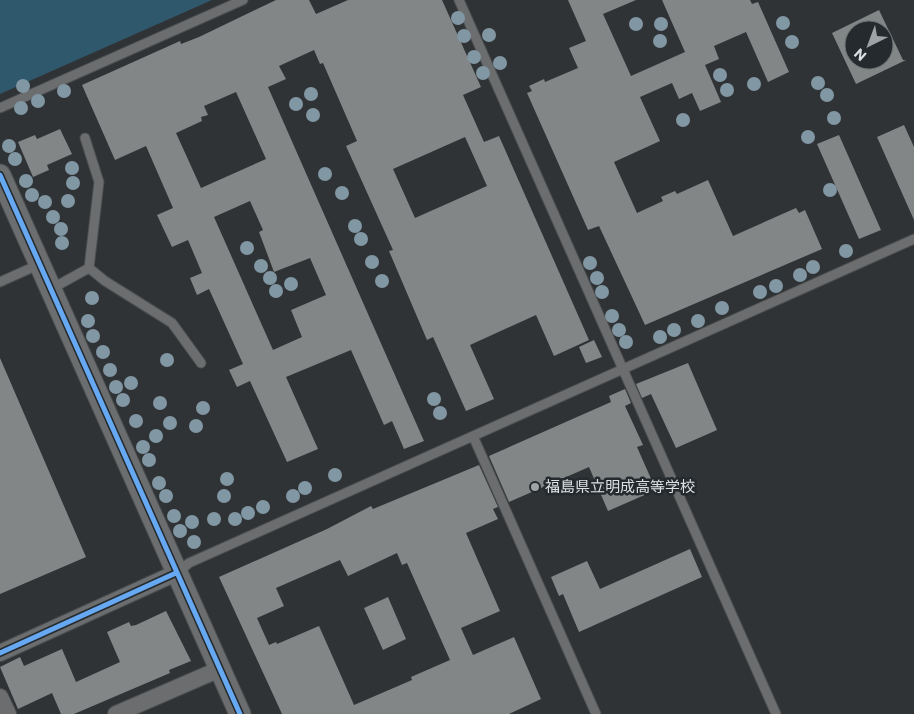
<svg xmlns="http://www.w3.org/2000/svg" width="914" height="714" viewBox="0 0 914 714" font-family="Commissioner,'Noto Sans JP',sans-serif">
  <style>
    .green { fill: #2f586d }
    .building { fill: #828687; fill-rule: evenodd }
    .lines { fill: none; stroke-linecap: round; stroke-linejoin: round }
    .service-casing { stroke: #4c4f50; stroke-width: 11 }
    .minor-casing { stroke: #4c4f50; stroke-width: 18 }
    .tertiary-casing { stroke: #4c4f50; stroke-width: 23 }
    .service { stroke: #6b6d6e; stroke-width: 9 }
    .minor { stroke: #6b6d6e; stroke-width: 16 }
    .tertiary { stroke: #6b6d6e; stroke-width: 21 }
    .cycleway-casing { stroke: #242a2d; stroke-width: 8 }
    .cycleway { stroke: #66a8f1; stroke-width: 5 }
    .tree { fill: #8197a3 }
    .poi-dot { fill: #a0a3a5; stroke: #242a2d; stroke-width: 2 }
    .labels { text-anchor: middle; stroke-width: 5; stroke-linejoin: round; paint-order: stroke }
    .poi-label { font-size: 15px; fill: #dce0e2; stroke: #242a2d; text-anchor: start }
  </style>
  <rect width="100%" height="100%" fill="#303335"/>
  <!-- green -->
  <path class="green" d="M 0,0 L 212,0 L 0,94 Z"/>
  <!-- building -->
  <path class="building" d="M 276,0 L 309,0 L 316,14 L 348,0 L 442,0 L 481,87 L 463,95 L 484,142 L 499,136 L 589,340 L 554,356 L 536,315 L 470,345 L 494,399 L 466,411 L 433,337 L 427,340 L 389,251 L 393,250 L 346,146 L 357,141 L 323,63 L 320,64 L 314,50 L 279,66 L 286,79 L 268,87 L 424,441 L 404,449 L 392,421 L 384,425 L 351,350 L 286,377 L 318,449 L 287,462 L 250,381 L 237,387 L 229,370 L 243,364 L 209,289 L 197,295 L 190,278 L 202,273 L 188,240 L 172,247 L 157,215 L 173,208 L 146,146 L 115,160 L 82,85 L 180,41 L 181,44 L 199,37 ZM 236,92 L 266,159 L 201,188 L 176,133 L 202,121 L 201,117 L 208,115 L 204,106 ZM 465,137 L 487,186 L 415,218 L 393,169 ZM 250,201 L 263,230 L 259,232 L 274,272 L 310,258 L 326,295 L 291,310 L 302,337 L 273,350 L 214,217 Z
    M 568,0 L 636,0 L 603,14 L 631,76 L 685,52 L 662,0 L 750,0 L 752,4 L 758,2 L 789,72 L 768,82 L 746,32 L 714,46 L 719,59 L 705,65 L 721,102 L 700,111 L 692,93 L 679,99 L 672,83 L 640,97 L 660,141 L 614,162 L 637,213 L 663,201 L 661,197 L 675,191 L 677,194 L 708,180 L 733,236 L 796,208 L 799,213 L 805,210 L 822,249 L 645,325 L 599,226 L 588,230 L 527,93 L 532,91 L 529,86 L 544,79 L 545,82 L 578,68 L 569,48 L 586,41 Z
    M 879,10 L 903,60 L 906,60 L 856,84 L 832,33 ZM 854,30 L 884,30 L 884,60 L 854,60 Z
    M 904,125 L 914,147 L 914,220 L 877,137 Z
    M 60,129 L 72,154 L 47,165 L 49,170 L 33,177 L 18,142 L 35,135 L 37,139 Z
    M 839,135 L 881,230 L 859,239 L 817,144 Z
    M 594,340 L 602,357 L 586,363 L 579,347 Z
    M 0,358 L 86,557 L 0,594 Z
    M 688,363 L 717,430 L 676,448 L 651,394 L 642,398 L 636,384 Z
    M 625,389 L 631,403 L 625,406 L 643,445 L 637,447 L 656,490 L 608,511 L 589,467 L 509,502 L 489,456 L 611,402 L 609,396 Z
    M 479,465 L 498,507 L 493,509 L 498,519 L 466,533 L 500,611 L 461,628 L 473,655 L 514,637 L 541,699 L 509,714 L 282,714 L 219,577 L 327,529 L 371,506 L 373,509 ZM 397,553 L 402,565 L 407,563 L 450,660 L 411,677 L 412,680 L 354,705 L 319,626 L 277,644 L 276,642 L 269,645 L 257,618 L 284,606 L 276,588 L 340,560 L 348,576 Z
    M 690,549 L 702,577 L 579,632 L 563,594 L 559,596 L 551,577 L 587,561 L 600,589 Z
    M 388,597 L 406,639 L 383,650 L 364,608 Z
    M 166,611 L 191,661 L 169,670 L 170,673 L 74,714 L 61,714 L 52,693 L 18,709 L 0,667 L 20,657 L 24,666 L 62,649 L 76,682 L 120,662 L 107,632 L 129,622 L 131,626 L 136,625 Z"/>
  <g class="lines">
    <!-- service casing -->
    <g class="service-casing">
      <path id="service" d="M 459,0 L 776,714
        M 0,108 L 243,0
        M 85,138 L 99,182 L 89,268
        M 89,268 L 105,281 L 172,323 L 201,363
        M 0,282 L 40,264
        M 51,289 L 89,268
        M 473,436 L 596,714
        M 177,573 L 189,563 L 914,239"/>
    </g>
    <!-- minor casing -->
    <g class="minor-casing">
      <path id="minor" d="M 0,653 L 176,573
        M 0,697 L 8,714
        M 116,714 L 220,669"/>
    </g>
    <!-- tertiary casing -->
    <g class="tertiary-casing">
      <path id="tertiary" d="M 0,175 L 240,714"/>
    </g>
    <!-- service -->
    <use href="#service" class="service"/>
    <!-- minor -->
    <use href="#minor" class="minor"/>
    <!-- tertiary -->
    <use href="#tertiary" class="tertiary"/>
    <!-- cycleway casing -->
    <g class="cycleway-casing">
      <path id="cycleway" d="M 0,175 L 240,714
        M 0,653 L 176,573"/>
    </g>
    <!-- cycleway -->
    <use href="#cycleway" class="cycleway"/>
  </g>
  <!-- trees -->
  <g class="tree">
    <circle cx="458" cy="18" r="7"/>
    <circle cx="783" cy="23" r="7"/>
    <circle cx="636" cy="24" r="7"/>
    <circle cx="661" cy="24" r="7"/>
    <circle cx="489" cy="35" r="7"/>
    <circle cx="464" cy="36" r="7"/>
    <circle cx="660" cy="41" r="7"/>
    <circle cx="792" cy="42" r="7"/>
    <circle cx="474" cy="57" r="7"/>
    <circle cx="500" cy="63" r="7"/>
    <circle cx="483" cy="73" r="7"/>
    <circle cx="720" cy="75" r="7"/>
    <circle cx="818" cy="83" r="7"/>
    <circle cx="754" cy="84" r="7"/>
    <circle cx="23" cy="86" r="7"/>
    <circle cx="727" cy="90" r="7"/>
    <circle cx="64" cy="91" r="7"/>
    <circle cx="311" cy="94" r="7"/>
    <circle cx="827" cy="95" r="7"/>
    <circle cx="38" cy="101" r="7"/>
    <circle cx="296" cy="104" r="7"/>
    <circle cx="21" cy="108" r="7"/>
    <circle cx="313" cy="115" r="7"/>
    <circle cx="834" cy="118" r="7"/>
    <circle cx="683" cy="120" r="7"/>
    <circle cx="808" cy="137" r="7"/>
    <circle cx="9" cy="146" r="7"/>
    <circle cx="15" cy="159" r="7"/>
    <circle cx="72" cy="168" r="7"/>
    <circle cx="325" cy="174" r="7"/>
    <circle cx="26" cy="181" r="7"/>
    <circle cx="73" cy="183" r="7"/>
    <circle cx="830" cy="190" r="7"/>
    <circle cx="342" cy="193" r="7"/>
    <circle cx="32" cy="195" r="7"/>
    <circle cx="68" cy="201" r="7"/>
    <circle cx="45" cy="202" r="7"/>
    <circle cx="53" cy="217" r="7"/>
    <circle cx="355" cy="226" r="7"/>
    <circle cx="61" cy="229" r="7"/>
    <circle cx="361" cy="239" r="7"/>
    <circle cx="62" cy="243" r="7"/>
    <circle cx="247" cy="248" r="7"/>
    <circle cx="846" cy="251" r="7"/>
    <circle cx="372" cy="262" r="7"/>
    <circle cx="590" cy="263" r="7"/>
    <circle cx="261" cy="266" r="7"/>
    <circle cx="813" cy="267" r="7"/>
    <circle cx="800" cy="275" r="7"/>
    <circle cx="270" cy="278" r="7"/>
    <circle cx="597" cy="278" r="7"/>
    <circle cx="382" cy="281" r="7"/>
    <circle cx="291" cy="284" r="7"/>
    <circle cx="776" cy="286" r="7"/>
    <circle cx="276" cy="291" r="7"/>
    <circle cx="602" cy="292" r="7"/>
    <circle cx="760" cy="292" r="7"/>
    <circle cx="92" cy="298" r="7"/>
    <circle cx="722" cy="308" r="7"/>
    <circle cx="612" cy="316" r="7"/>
    <circle cx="88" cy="321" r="7"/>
    <circle cx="698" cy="321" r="7"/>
    <circle cx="619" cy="330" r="7"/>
    <circle cx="674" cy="330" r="7"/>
    <circle cx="93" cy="336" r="7"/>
    <circle cx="660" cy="337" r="7"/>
    <circle cx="626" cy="342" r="7"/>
    <circle cx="103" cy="352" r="7"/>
    <circle cx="167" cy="360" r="7"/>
    <circle cx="110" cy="370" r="7"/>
    <circle cx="131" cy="383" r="7"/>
    <circle cx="116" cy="387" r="7"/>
    <circle cx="434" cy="399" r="7"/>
    <circle cx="123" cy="400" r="7"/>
    <circle cx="160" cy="403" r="7"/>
    <circle cx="203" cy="408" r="7"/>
    <circle cx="440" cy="413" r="7"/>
    <circle cx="136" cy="421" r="7"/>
    <circle cx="170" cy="423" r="7"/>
    <circle cx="196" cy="426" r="7"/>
    <circle cx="156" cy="436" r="7"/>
    <circle cx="143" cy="447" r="7"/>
    <circle cx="149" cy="460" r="7"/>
    <circle cx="335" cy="475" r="7"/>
    <circle cx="227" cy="479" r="7"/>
    <circle cx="159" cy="483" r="7"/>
    <circle cx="305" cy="488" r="7"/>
    <circle cx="166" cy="496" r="7"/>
    <circle cx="224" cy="496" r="7"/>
    <circle cx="293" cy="496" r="7"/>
    <circle cx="263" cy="507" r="7"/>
    <circle cx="248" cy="513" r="7"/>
    <circle cx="174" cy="516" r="7"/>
    <circle cx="214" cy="519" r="7"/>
    <circle cx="235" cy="519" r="7"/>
    <circle cx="192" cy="522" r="7"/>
    <circle cx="180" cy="531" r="7"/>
    <circle cx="194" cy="542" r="7"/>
  </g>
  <!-- markers -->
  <circle class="poi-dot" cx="535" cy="487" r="5"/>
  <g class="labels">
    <!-- poi labels -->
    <g class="poi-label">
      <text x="545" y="492">福島県立明成高等学校</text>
    </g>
  </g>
  <!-- north arrow -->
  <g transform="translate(869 45) rotate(222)"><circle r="24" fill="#242a2d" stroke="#6e7375"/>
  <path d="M0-4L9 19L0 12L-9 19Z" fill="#a0a3a5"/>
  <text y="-8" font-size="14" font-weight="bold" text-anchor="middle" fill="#dce0e2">N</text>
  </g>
</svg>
